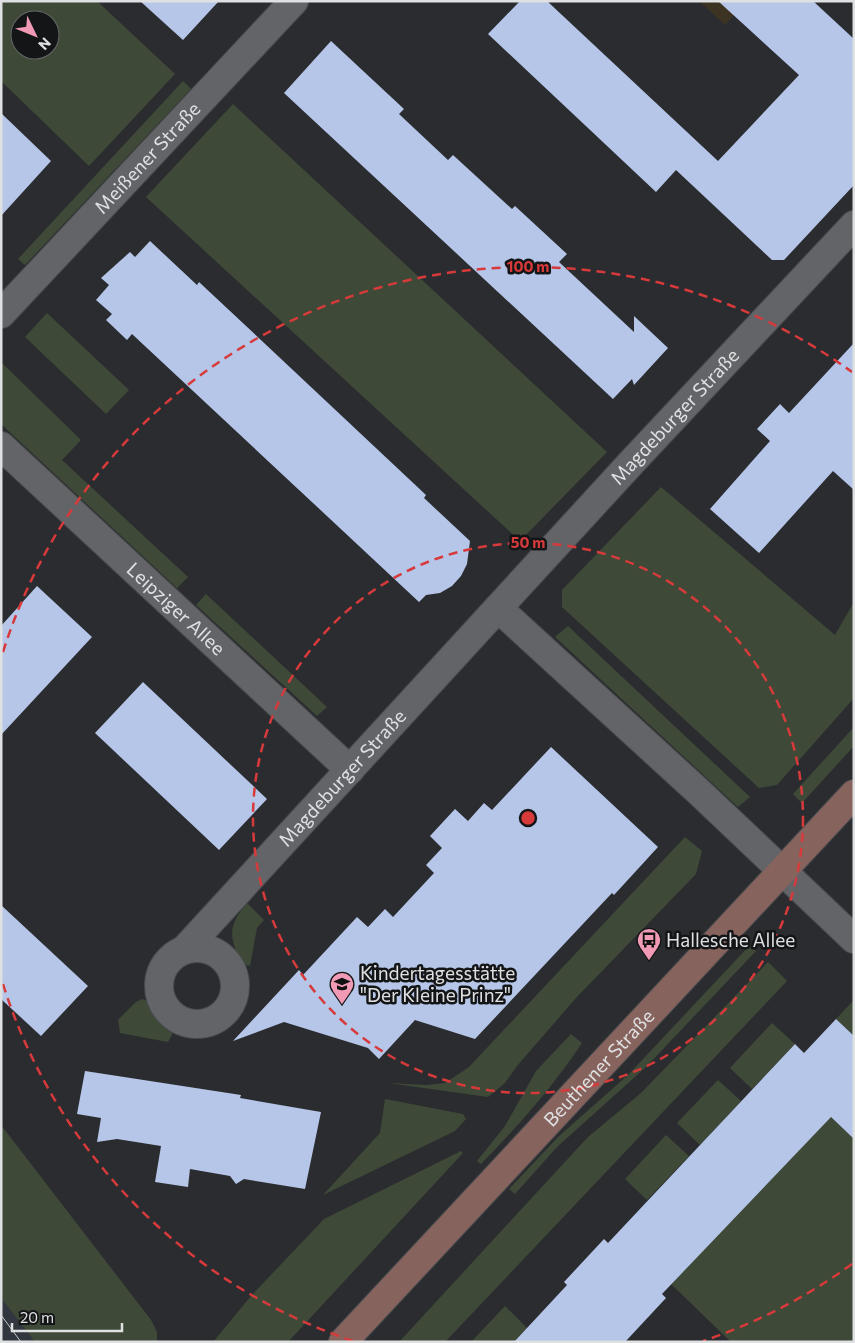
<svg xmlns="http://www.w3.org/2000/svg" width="855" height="1343" viewBox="0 0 855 1343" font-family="Commissioner,sans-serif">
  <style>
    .industrial { fill: #3c3322 }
    .built { fill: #32363f }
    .green { fill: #3e4a37; fill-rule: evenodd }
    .building { fill: #b6c6e8 }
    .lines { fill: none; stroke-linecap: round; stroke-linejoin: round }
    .minor-casing { stroke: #484a4d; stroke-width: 30 }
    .secondary-casing { stroke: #484a4d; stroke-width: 30 }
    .minor { stroke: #626468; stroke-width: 28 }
    .secondary { stroke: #86635d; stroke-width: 28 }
    .tram { stroke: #c8c9cb; stroke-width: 1 }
    .ring { fill: none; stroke: #d73a3b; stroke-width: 2.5; stroke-dasharray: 9 6 }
    .labels { text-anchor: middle; stroke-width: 5; stroke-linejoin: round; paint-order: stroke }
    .street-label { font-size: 19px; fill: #dfe0e2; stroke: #141516 }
    .poi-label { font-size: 19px; fill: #dfe0e2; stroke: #141516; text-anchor: start }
    .centre { fill: #d73a3b; stroke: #141516; stroke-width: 2.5 }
    .ring-label { font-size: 15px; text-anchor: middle; font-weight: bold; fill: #d73a3b; stroke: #141516; stroke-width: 5; stroke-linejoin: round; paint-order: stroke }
  </style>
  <rect width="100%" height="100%" fill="#2b2c30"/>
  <!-- industrial -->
  <path class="industrial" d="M 699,1 L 747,1 L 725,25 Z"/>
  <!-- built -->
  <path class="built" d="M 1,1298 L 35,1342 L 1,1342 Z"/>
  <!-- green -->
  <path class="green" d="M 1,1 L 97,1 L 175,74 L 89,166 L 1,81 ZM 20,20 L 50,20 L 50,50 L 20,50 Z
    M 183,81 L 191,89 L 25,265 L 18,259 Z
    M 233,104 L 607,452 L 520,541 L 146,197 Z
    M 47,313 L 129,390 L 106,414 L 25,337 Z
    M 1,362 L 81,440 L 62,460 L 188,577 L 177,588 L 1,424 Z
    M 661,487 L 835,635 L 854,602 L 854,698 L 777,785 L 759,788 L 562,607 L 562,590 Z
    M 206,594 L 327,707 L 317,716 L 196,605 Z
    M 568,626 L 750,797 L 738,807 L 555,637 Z
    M 854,727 L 854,746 L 802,803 L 793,794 Z
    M 685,837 L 702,851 L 696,874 L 576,998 L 517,1066 L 505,1083 L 488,1097 L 388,1083 L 427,1085 L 445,1083 L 469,1067 Z
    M 247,903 L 264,920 L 257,928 L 250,966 L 242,964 C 229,937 227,927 247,903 Z
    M 750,945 L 756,951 L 646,1067 L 557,1147 L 515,1194 L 509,1189 L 558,1137 L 629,1074 Z
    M 768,962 L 787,981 L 445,1342 L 399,1342 L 588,1137 L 641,1093 Z
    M 142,999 L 148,1001 L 156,1016 L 172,1029 L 172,1035 L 168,1042 L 120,1033 L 118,1020 L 136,1002 Z
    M 854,1000 L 854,1036 L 836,1019 Z
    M 772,1023 L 795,1044 L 752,1089 L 730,1068 Z
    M 571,1034 L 582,1043 C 552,1088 518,1126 481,1164 L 477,1161 L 505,1126 L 536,1071 Z
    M 718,1080 L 741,1101 L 700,1145 L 677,1123 Z
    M 385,1099 L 463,1114 L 466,1119 L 455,1131 L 323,1195 L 380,1133 Z
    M 830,1116 L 854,1139 L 854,1342 L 731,1342 L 671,1284 Z
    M 1,1125 L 151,1320 L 157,1332 L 157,1342 L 35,1342 L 1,1298 Z
    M 666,1135 L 689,1156 L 647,1200 L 625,1179 Z
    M 461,1151 L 463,1153 L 288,1342 L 213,1342 L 251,1296 L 324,1219 Z
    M 505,1306 L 527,1328 L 514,1342 L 471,1342 Z"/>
  <!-- building -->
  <path class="building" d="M 140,1 L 219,1 L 183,40 Z
    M 520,1 L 547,1 L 718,161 L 799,75 L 718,1 L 813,1 L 854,39 L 854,185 L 784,260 L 772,260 L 676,170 L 656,192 L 488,34 Z
    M 331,41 L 404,109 L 399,114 L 448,160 L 453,155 L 512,209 L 515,206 L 567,254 L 559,262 L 634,332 L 634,316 L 668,348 L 634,385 L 632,379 L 613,399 L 284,93 Z
    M 1,113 L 51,161 L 1,216 Z
    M 150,241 L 197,285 L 199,282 L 245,325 L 426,495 L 424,498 L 470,541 L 467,564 L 461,576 L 452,586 L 440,593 L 426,595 L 419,602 L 132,334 L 127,340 L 106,320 L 112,314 L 96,300 L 109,285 L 101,278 L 130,252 L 135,257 Z
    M 854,343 L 854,490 L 833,471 L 759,553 L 710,509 L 770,441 L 757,429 L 780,404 L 789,413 Z
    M 37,586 L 92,637 L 1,735 L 1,626 Z
    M 143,682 L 267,799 L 219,850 L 95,733 Z
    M 551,747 L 658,847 L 614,895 L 612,893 L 475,1039 L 415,1020 L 379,1059 L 368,1048 L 284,1022 L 233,1041 L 299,970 L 303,975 L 357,917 L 368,927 L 385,909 L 393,917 L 434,873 L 426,865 L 442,848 L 430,836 L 455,809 L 468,821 L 484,803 L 492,810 Z
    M 1,905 L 88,986 L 41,1036 L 1,999 Z
    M 836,1019 L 854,1036 L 854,1139 L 831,1117 L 662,1294 L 666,1298 L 625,1342 L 514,1342 L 567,1285 L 564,1282 L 604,1239 L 608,1243 L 795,1044 L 804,1053 Z
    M 85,1071 L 241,1095 L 240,1098 L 321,1112 L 305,1189 L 244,1179 L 236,1184 L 230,1176 L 190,1169 L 188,1187 L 155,1182 L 161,1146 L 117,1139 L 97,1142 L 101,1118 L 77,1114 Z"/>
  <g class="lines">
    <!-- minor casing -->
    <g class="minor-casing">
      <g id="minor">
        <path id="s1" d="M 1,314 L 294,1"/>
        <path id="s2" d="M 1,446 L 350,770"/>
        <path d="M 498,608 L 699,792 L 854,939"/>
        <circle cx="197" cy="986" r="38"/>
        <path id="s3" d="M 186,948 L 631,463 L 854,225"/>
      </g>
    </g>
    <!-- secondary casing -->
    <g class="secondary-casing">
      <g id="secondary">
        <path id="s4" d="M 343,1342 L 854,794"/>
      </g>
    </g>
    <!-- minor -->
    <use href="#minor" class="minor"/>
    <!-- secondary -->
    <use href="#secondary" class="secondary"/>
    <!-- tram -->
    <path class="tram" d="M 1,1315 L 21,1342"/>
  </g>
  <!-- distance rings -->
  <g class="ring">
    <circle cx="528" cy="818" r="275"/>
    <path d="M852 1264A551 551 0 0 1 703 1341M353 1341A551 551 0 0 1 3 984M3 652A551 551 0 0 1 852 372"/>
  </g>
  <!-- icons -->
  <defs>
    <g id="bus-pin" transform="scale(1.25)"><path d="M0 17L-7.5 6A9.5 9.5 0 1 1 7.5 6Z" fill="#f09ab5" stroke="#141516"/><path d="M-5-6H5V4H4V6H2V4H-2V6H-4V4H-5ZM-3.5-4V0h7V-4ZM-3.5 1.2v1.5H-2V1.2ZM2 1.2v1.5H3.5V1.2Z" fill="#111"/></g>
    <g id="school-pin" transform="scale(1.25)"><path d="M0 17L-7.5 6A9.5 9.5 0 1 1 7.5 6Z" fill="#f09ab5" stroke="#141516"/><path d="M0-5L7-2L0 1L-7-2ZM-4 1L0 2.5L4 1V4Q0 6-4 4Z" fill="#111"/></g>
  </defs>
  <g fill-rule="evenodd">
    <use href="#bus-pin" x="649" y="940"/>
    <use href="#school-pin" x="342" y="984"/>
  </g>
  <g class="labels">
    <!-- street labels -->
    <g class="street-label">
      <text dy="7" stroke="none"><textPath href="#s1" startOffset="214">Meißener Straße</textPath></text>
      <text dy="7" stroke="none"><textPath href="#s3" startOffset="722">Magdeburger Straße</textPath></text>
      <text dy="7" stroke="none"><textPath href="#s2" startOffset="239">Leipziger Allee</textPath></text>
      <text dy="7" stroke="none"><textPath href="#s3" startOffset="231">Magdeburger Straße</textPath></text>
      <text dy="7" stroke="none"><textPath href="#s4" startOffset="375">Beuthener Straße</textPath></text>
    </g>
    <!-- poi labels -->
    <g class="poi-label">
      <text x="666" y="947">Hallesche Allee</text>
      <text x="360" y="980">Kindertagesstätte<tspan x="360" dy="22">"Der Kleine Prinz"</tspan></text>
    </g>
  </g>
  <circle cx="528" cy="818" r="8" class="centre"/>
  <g class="ring-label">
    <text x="528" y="272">100 m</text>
    <text x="528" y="548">50 m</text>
  </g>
  <!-- border -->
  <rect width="855" height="1343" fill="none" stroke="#dfe0e2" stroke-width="5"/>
  <!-- north arrow -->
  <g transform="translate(35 35) rotate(133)"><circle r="24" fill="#141516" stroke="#656668"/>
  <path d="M0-4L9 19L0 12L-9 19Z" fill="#f09ab5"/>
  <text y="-8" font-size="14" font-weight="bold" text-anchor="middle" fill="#dfe0e2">N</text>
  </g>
  <!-- scale -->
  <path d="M12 1323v8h110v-8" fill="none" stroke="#dfe0e2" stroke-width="2.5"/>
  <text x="20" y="1323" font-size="15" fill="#dfe0e2" stroke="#141516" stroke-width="4" paint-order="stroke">20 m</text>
</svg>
